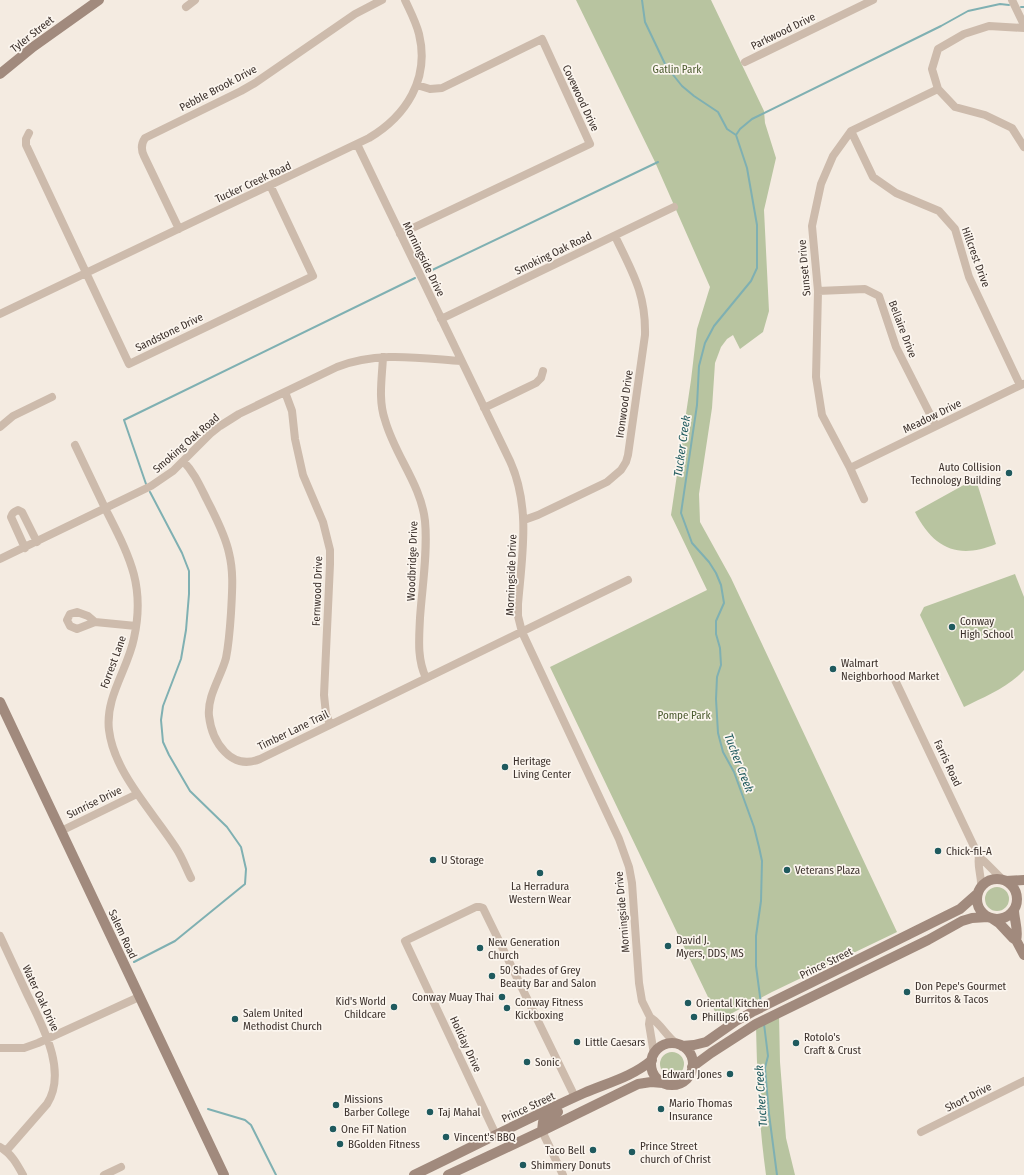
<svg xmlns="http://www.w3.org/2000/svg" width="1024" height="1175" viewBox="0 0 1024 1175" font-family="'Fira Sans Condensed',sans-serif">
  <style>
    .green { fill: #b8c4a0 }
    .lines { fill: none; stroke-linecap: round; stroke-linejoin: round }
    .stream { stroke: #7fb0b2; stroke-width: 2 }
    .street { stroke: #cdbbac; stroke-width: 8 }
    .secondary { stroke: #a18a7d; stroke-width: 10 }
    .poi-dot { fill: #1f5a5e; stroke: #fbf5ee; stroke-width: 1.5 }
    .labels { text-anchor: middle; stroke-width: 3.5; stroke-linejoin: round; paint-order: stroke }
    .street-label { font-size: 11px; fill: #3b302b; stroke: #fbf5ee }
    .park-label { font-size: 11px; fill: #4a5a2e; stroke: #fbf5ee }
    .poi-label { font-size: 11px; fill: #3b302b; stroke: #fbf5ee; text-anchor: start }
    .water-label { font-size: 12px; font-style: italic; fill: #1f5a5e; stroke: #fbf5ee }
  </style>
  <rect width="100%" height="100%" fill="#f4ebe1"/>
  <!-- green -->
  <path class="green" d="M 576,0 L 711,0 L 764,111 L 765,123 L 776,158 L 764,210 L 769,311 L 763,332 L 740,349 L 733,335 L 727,339 L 721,347 L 715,363 L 712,408 L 699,494 L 700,522 L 731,578 L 897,932 L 772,992 L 719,1020 L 550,667 L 707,590 L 671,515 L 691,380 L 697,329 L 710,287 L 655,162 Z
    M 971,481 L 975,481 L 977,483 L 996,544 C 958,560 933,548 915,512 Z
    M 1015,574 L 1024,597 L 1024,670 C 1009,687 984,697 964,707 L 920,615 L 924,607 Z
    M985 899a12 12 0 1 1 24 0a12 12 0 1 1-24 0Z
    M 779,1014 L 780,1062 L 786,1138 L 795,1175 L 766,1175 C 759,1125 757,1075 756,1024 Z
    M660 1064a12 12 0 1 1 24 0a12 12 0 1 1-24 0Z"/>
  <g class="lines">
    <!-- stream -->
    <path class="stream" d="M 642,0 L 645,22 L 666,66 L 682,86 L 694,96 L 718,112 L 727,129 L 736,135 L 747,168 L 757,225 L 757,268 L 751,281 L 714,326 L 705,343 L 699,366 L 697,405 L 681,513 L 692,543 L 709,562 L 716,573 L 721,585 L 724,603 L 716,621 L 716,634 L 720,648 L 721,665 L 717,677 L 716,699 L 718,733 L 723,752 L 734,772 L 754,827 L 759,847 L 762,861 L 761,901 L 756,936 L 756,966 L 761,1004
      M 1021,7 L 1024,7
      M 736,135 L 740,129 L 752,119 L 941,26 L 968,11 L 1000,4 L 1009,5
      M 426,273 L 658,162
      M 146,484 L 124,420 L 415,278
      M 134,962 L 175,941 L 245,884 L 246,869 L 241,847 L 227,827 L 190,791 L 169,755 L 163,742 L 161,720 L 163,706 L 181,659 L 186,630 L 189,594 L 189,571 L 182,553 L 150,492
      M 764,1024 L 768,1056 L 765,1068 L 769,1114 L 777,1175
      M 208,1109 L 245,1120 L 251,1125 L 276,1175"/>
    <!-- street -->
    <path class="street" d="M 1012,0 L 1024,25
      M 186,7 L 195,0
      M 1024,28 L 989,26 L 964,34 L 938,49 L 932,69 L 938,89 L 955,107 L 985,115 L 1012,128 L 1024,147
      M 745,62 L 873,0
      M 851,131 L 873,177 L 896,193 L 939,211 L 955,229 L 969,277 L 1020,385
      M 29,133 L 26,139 L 26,145 L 129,364 L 313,276 L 270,185
      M 357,144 L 510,461 C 531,507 522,556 518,604 L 518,616 L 522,632 L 619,839 L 629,867 L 632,883 L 639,983 L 642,1001 L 650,1017 L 649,1024 L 654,1054
      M 179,229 L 144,156 C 141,150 141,144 145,138 L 241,91 L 255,83 L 355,14 L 382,0
      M 400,234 L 590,144 L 542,39 L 442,88 L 430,89 L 417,85
      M 818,291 L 865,289 L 879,296 L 896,347 L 936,426
      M 0,314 L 369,138 C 406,116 430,79 419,34 C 416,22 410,11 405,0
      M 441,319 L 674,207
      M 383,357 C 382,378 378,400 385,420 C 395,456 421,484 425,521 C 428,552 422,588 420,618 C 419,639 417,659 426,678
      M 285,392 L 292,411 L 295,439 L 303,475 L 323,522 L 330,550 L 330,564 L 324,695 L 326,714 L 330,724
      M 484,408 L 536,383 L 541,378 L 543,371
      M 0,427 L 13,416 L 52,397
      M 75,445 C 85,466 95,487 105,508 C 128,554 146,584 134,638 C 128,669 105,697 109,730 C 114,773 154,813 176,848 C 182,857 186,868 191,878
      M 183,461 C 194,472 200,486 207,500 C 215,516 225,534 229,553 C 234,573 232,593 231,613 C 230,628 229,643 226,658 C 221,677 207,696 209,716 C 212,742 231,771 260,759 L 628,580
      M 850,468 L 1023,384
      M 864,499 L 850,468 L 822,415 L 816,377 L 818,291 L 812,226 L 821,184 L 833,156 L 851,131 L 938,89
      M 524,520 L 538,515 L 607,482 L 621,470 L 626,462 L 628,455 L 645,335 C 646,293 632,272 615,236
      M 25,548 L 11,517 C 12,513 14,512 18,510 L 22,512 L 37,542
      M 0,559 L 151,486 L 173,471 L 210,434 L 220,426 L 239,414 L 337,367 C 377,351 419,358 461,361
      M 95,622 L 77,629 L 70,626 L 67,620 L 70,614 L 77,612 L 88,616 L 95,622 L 136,626
      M 895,680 L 979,857 L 984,861 L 1002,879
      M 61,831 L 137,794
      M 979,857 C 977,867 982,877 981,887
      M 0,936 C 9,955 18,975 27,994 C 42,1025 68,1071 47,1104 L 6,1151
      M 650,1017 C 661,1024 666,1036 677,1044
      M 0,1048 L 24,1048 L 38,1043 L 139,997
      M 542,1131 L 563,1175
      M 921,1132 L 1024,1081
      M 496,1135 L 405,941 L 476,907 L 480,907 L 483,908 L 575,1097
      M 0,1147 C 11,1153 17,1164 23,1175
      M 104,1175 L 121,1167"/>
    <!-- secondary -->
    <path class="secondary" d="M 0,74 L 33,47 L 99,0
      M 0,702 L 224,1175
      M977 899a20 20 0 1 1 40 0a20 20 0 1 1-40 0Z
      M 1006,881 L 1024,880
      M 1014,910 C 1014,919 1019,932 1016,940
      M 993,919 L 999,923 L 1013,938 L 1016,940 L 1024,955
      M651 1064a21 21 0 1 1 42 0a21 21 0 1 1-42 0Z
      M 682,1046 L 694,1045 L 706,1042 L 736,1021 L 754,1011 L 960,909 L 977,894
      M 692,1067 L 711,1053 L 756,1024 L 928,940 L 962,921 L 972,918 L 988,917
      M 542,1131 L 543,1122 L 548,1117 L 558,1112
      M 414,1175 C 470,1148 526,1119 584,1093 C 607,1083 632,1077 652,1060
      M 448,1175 L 542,1131 L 638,1084 L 651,1082 L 663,1083"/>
  </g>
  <!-- markers -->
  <g class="poi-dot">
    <circle cx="1009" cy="473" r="4"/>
    <circle cx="952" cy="627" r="4"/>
    <circle cx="833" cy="669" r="4"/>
    <circle cx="505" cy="767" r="4"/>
    <circle cx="938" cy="851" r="4"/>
    <circle cx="433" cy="860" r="4"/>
    <circle cx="787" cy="870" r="4"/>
    <circle cx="540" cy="873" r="4"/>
    <circle cx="668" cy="946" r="4"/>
    <circle cx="480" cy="948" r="4"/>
    <circle cx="492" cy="976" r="4"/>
    <circle cx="907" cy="992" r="4"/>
    <circle cx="502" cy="997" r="4"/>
    <circle cx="688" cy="1003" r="4"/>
    <circle cx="394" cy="1007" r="4"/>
    <circle cx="507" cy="1008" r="4"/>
    <circle cx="694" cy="1017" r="4"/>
    <circle cx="235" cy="1019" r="4"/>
    <circle cx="577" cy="1042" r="4"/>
    <circle cx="796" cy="1043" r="4"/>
    <circle cx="527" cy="1062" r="4"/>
    <circle cx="730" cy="1074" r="4"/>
    <circle cx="336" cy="1105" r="4"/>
    <circle cx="661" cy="1109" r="4"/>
    <circle cx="430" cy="1112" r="4"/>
    <circle cx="333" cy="1129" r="4"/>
    <circle cx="446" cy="1137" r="4"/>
    <circle cx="340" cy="1144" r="4"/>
    <circle cx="593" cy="1150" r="4"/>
    <circle cx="632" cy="1152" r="4"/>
    <circle cx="523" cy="1165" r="4"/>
  </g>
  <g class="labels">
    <!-- street labels -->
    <g class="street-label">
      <text transform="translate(783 31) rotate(-26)" y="4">Parkwood Drive</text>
      <text transform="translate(32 34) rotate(-38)" y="4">Tyler Street</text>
      <text transform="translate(218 88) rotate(-28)" y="4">Pebble Brook Drive</text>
      <text transform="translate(581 98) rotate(65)" y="4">Covewood Drive</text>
      <text transform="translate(253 182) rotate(-25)" y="4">Tucker Creek Road</text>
      <text transform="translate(553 253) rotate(-26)" y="4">Smoking Oak Road</text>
      <text transform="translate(976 257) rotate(70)" y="4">Hillcrest Drive</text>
      <text transform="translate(424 259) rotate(64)" y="4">Morningside Drive</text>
      <text transform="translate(804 268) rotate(-95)" y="4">Sunset Drive</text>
      <text transform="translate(903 329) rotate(69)" y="4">Bellaire Drive</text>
      <text transform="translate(169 332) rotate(-26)" y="4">Sandstone Drive</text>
      <text transform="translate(624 404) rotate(-82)" y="4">Ironwood Drive</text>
      <text transform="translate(932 416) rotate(-26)" y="4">Meadow Drive</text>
      <text transform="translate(186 443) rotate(-41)" y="4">Smoking Oak Road</text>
      <text transform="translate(412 561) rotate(-88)" y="4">Woodbridge Drive</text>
      <text transform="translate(511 575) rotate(-88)" y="4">Morningside Drive</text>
      <text transform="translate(317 591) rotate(-88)" y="4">Fernwood Drive</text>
      <text transform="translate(113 662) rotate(-70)" y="4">Forrest Lane</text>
      <text transform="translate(293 730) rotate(-26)" y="4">Timber Lane Trail</text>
      <text transform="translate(948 763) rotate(65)" y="4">Farris Road</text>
      <text transform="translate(94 802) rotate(-26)" y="4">Sunrise Drive</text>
      <text transform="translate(622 912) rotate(-95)" y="4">Morningside Drive</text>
      <text transform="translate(123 934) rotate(65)" y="4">Salem Road</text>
      <text transform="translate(826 963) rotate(-26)" y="4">Prince Street</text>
      <text transform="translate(41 998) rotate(65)" y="4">Water Oak Drive</text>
      <text transform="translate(466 1044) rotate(65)" y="4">Holiday Drive</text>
      <text transform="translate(968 1097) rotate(-27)" y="4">Short Drive</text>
      <text transform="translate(528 1107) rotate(-25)" y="4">Prince Street</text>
    </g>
    <!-- park labels -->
    <g class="park-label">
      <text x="677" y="73">Gatlin Park</text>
      <text x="684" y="719">Pompe Park</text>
    </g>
    <!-- poi labels -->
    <g class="poi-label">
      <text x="1001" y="471" text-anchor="end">Auto Collision<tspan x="1001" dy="13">Technology Building</tspan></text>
      <text x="960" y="625">Conway<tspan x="960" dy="13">High School</tspan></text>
      <text x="841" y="667">Walmart<tspan x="841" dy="13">Neighborhood Market</tspan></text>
      <text x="513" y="765">Heritage<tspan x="513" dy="13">Living Center</tspan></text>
      <text x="946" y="855">Chick-fil-A</text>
      <text x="441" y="864">U Storage</text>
      <text x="795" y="874">Veterans Plaza</text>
      <text x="540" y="890" text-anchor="middle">La Herradura<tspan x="540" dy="13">Western Wear</tspan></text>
      <text x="676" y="944">David J.<tspan x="676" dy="13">Myers, DDS, MS</tspan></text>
      <text x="488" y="946">New Generation<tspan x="488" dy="13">Church</tspan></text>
      <text x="500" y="974">50 Shades of Grey<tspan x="500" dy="13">Beauty Bar and Salon</tspan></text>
      <text x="915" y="990">Don Pepe's Gourmet<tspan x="915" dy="13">Burritos &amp; Tacos</tspan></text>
      <text x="494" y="1001" text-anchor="end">Conway Muay Thai</text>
      <text x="386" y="1005" text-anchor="end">Kid's World<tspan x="386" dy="13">Childcare</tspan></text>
      <text x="515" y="1006">Conway Fitness<tspan x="515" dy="13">Kickboxing</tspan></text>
      <text x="696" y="1007">Oriental Kitchen</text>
      <text x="243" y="1017">Salem United<tspan x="243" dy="13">Methodist Church</tspan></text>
      <text x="702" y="1021">Phillips 66</text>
      <text x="804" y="1041">Rotolo's<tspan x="804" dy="13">Craft &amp; Crust</tspan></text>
      <text x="585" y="1046">Little Caesars</text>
      <text x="535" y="1066">Sonic</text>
      <text x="722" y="1078" text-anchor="end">Edward Jones</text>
      <text x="344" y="1103">Missions<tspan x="344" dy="13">Barber College</tspan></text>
      <text x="669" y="1107">Mario Thomas<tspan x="669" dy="13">Insurance</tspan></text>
      <text x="438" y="1116">Taj Mahal</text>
      <text x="341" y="1133">One FiT Nation</text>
      <text x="454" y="1141">Vincent's BBQ</text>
      <text x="348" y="1148">BGolden Fitness</text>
      <text x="640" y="1150">Prince Street<tspan x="640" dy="13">church of Christ</tspan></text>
      <text x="585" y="1154" text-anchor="end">Taco Bell</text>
      <text x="531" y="1169">Shimmery Donuts</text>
    </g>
    <!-- water labels -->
    <g class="water-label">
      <text transform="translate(682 446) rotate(-82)" y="4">Tucker Creek</text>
      <text transform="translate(739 763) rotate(69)" y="4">Tucker Creek</text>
      <text transform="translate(761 1096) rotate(-94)" y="4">Tucker Creek</text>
    </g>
  </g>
</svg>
